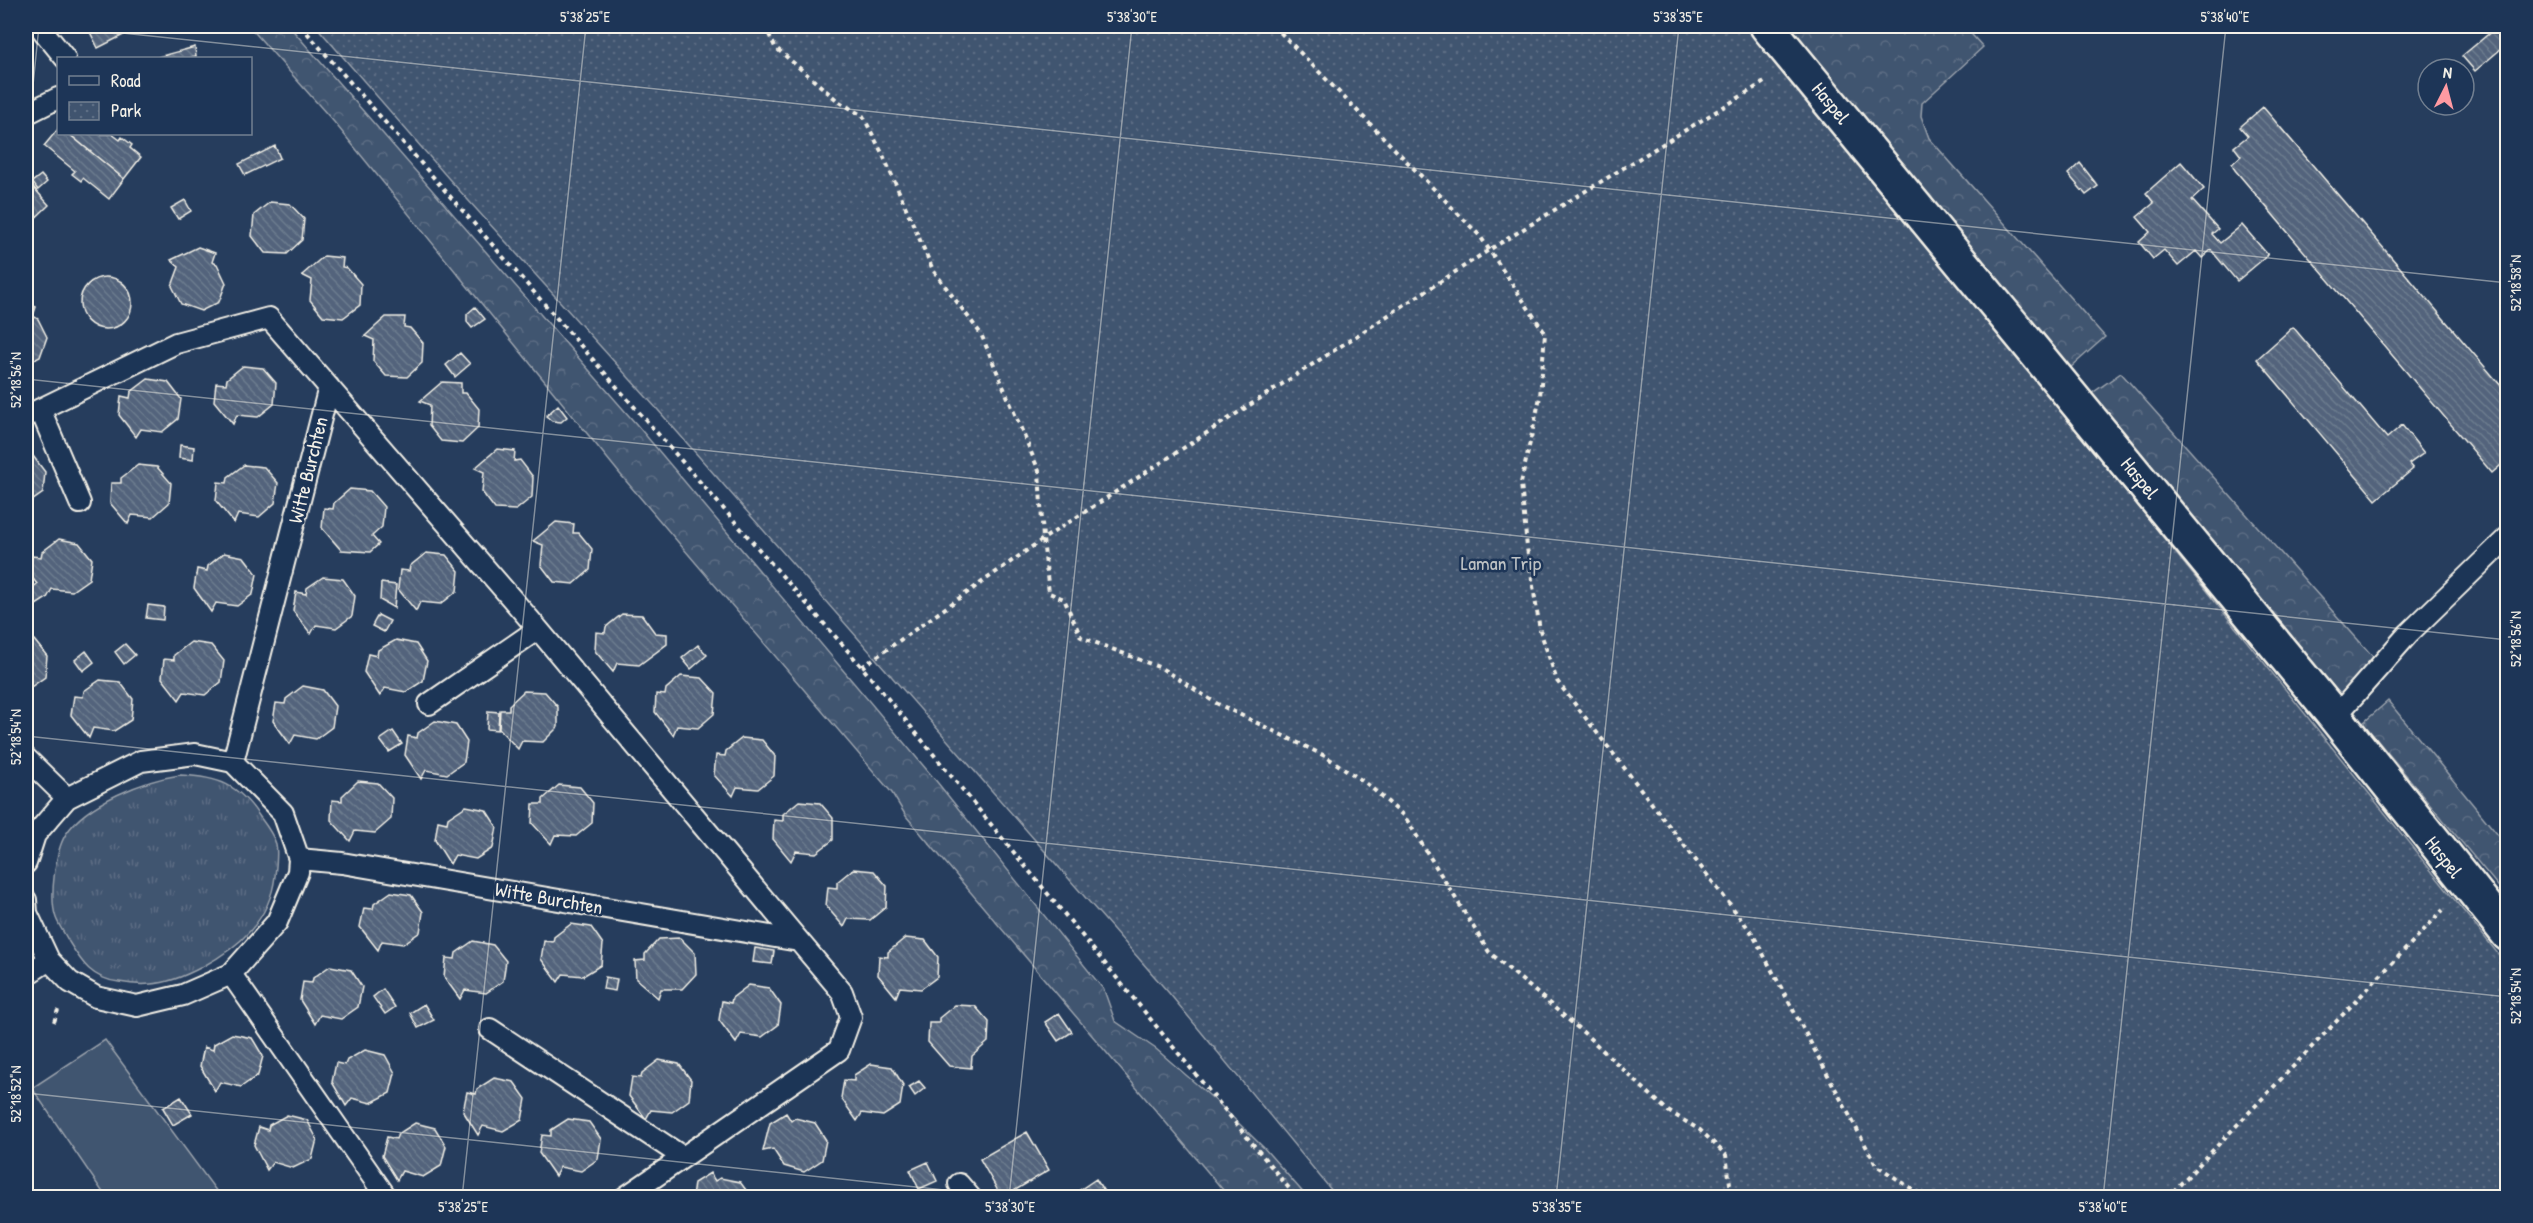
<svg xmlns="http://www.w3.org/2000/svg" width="2533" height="1223" viewBox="0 0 2533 1223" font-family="'Patrick Hand',sans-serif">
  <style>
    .grass { fill: url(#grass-tufts); stroke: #9aa2ac; stroke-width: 1.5 }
    .forest { fill: url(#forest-crowns); stroke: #9aa2ac; stroke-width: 1.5 }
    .park { fill: url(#park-dots); stroke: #9aa2ac; stroke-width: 1.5 }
    .pitch { fill: #40546f; stroke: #9aa2ac; stroke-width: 1.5 }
    .building { fill: url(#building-back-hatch); stroke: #f4f1e8; stroke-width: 1.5 }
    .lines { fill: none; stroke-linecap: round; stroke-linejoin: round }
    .service-casing { stroke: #f4f1e8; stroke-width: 24 }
    .minor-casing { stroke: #f4f1e8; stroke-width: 38 }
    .path { stroke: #f4f1e8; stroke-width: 4; stroke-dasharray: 4.5 4.5; stroke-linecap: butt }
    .service { stroke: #1d3557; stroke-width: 20 }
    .minor { stroke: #1d3557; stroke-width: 33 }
    .ticks { fill: none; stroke: #f4f1e8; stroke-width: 1.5; stroke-opacity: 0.45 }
    .labels { text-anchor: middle; stroke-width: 5; stroke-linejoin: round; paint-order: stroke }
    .street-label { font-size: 20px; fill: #f4f1e8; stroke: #1d3557 }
    .park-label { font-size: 20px; fill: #bec2c4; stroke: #1d3557 }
    .neatline { fill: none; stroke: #f4f1e8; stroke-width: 2 }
    .ticks-label { font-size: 15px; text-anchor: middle; fill: #f4f1e8 }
  </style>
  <defs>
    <pattern id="grass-tufts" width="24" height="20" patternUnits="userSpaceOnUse" patternTransform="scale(1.5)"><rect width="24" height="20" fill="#40546f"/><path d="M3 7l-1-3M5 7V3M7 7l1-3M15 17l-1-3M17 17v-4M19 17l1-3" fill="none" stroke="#5c6d84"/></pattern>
    <pattern id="forest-crowns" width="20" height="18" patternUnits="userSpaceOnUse" patternTransform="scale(1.5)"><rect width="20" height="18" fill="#40546f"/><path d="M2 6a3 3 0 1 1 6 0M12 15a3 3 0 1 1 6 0" fill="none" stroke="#5c6d84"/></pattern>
    <pattern id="park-dots" width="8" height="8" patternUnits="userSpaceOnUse" patternTransform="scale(1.5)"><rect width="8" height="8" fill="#40546f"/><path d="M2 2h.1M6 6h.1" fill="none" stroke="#5c6d84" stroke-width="1.8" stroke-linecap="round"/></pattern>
    <pattern id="building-back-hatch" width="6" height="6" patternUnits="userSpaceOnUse" patternTransform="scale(1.5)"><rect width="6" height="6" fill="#52647b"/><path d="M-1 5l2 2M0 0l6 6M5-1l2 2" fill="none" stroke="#6c7b8e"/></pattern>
  </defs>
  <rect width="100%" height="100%" fill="#263d5d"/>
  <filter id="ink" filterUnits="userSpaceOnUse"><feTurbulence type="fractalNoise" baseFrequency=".0167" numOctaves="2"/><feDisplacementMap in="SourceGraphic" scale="12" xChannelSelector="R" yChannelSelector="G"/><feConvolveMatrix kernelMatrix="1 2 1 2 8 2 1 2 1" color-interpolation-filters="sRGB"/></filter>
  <g filter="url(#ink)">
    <!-- grass -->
    <path class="grass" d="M 180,775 C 219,777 238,784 260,817 C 266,825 273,834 276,844 C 278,853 276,866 275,876 C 270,920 239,947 202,967 C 187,975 168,983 151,984 C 141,985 129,984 119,982 C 92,979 82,963 69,942 C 65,934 59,926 56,918 C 49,899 55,851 66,834 C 86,803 145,780 180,775 Z"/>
    <!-- forest -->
    <path class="forest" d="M 249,26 L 289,26 L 637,425 L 937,782 L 1104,990 L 1115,1021 L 1156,1049 L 1217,1102 L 1264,1148 L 1307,1197 L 1229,1197 L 906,816 L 892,793 L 620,474 L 334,122 Z
      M 1787,26 L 1964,26 L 1983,47 L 1922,103 L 1921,116 L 1929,138 L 2105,337 L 2070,368 Z
      M 2121,373 L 2383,668 L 2345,701 L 2091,394 Z
      M 2388,701 L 2507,846 L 2507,897 L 2363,723 Z"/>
    <!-- park -->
    <path class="park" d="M 316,26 L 1749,26 L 1797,82 L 2507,965 L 2507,1197 L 1337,1197 L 1169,993 L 658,410 L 449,179 Z"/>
    <!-- pitch -->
    <path class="pitch" d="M 105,1040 L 220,1196 L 106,1197 L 32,1088 Z"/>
    <!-- building -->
    <path class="building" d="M 87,26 L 141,26 L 98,48 Z
      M 2498,26 L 2508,26 L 2508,43 L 2475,71 L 2462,56 Z
      M 195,47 L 196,57 L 188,58 L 158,57 Z
      M 2263,107 L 2508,394 L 2508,459 L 2492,473 L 2235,170 L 2232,164 L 2241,156 L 2234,147 L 2248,136 L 2240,127 Z
      M 58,129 L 58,134 L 69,134 L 124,179 L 109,199 L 83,178 L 81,181 L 72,174 L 75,171 L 44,146 Z
      M 69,134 L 112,134 L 120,140 L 122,137 L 132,145 L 130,148 L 141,157 L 124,179 Z
      M 275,146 L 280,158 L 245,175 L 239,164 Z
      M 2181,162 L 2204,189 L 2192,200 L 2218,229 L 2212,234 L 2220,243 L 2242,225 L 2268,255 L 2237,281 L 2211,250 L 2202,258 L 2196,251 L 2178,266 L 2164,250 L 2153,259 L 2139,242 L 2150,232 L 2137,217 L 2154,203 L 2146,193 Z
      M 2080,163 L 2098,186 L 2086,195 L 2068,174 Z
      M 41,175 L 47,182 L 38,190 L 32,182 Z
      M 26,179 L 49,205 L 26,227 Z
      M 185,200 L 191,211 L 178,219 L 171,208 Z
      M 270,202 L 290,204 L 304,219 L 302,240 L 287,254 L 265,253 L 252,236 L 254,215 Z
      M 198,247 L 215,253 L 212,262 L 217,264 L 226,283 L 219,302 L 201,311 L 181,304 L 172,286 L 179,267 L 171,260 Z
      M 324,256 L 343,258 L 342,267 L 347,268 L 361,284 L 360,305 L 343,318 L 323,316 L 310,300 L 312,280 L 302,275 Z
      M80 303a26 26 0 1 1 52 0a26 26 0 1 1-52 0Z
      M 26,303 L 36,307 L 33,316 L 38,319 L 47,337 L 40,357 L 26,364 Z
      M 475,307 L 485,319 L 472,328 L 467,322 L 467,314 Z
      M 386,317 L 405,317 L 404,327 L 410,328 L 423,343 L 422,363 L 407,377 L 386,376 L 373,361 L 374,340 L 365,336 Z
      M 2293,327 L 2387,438 L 2402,425 L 2424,453 L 2409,464 L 2413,469 L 2376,500 L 2257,359 Z
      M 460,353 L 470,364 L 455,377 L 446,365 Z
      M 243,366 L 263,368 L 276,383 L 274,404 L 258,417 L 237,415 L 233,424 L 214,401 L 216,383 L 226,384 L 227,379 Z
      M 148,379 L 168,382 L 181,399 L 178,419 L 162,432 L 141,429 L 136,437 L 119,415 L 121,396 L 130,398 L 131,392 Z
      M 442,382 L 461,383 L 461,393 L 466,393 L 479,409 L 478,428 L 462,443 L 441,441 L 429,426 L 430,405 L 420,401 Z
      M 558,405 L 567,417 L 561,422 L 552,421 L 546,416 Z
      M 180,445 L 194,447 L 193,460 L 179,458 Z
      M 497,449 L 515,451 L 514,461 L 520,460 L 533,477 L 532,497 L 516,510 L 495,509 L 482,492 L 484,472 L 475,468 Z
      M 26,455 L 33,456 L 45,472 L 43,493 L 26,505 Z
      M 138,465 L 157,467 L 171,483 L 169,503 L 153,517 L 132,515 L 128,524 L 110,503 L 111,483 L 121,483 L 121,478 Z
      M 244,465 L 264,467 L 278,483 L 275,503 L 259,517 L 238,514 L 234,523 L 216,501 L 218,482 L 227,483 L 228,477 Z
      M 350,489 L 370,491 L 384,507 L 382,527 L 372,536 L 379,544 L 370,552 L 341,550 L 322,528 L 324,508 L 333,509 L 334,503 Z
      M 556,522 L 574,524 L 573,533 L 579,533 L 592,549 L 590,570 L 574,584 L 554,582 L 541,565 L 543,545 L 533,541 Z
      M 59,539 L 79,543 L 92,559 L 89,579 L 72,591 L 52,589 L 47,598 L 36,605 L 26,593 L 37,584 L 30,575 L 32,556 L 41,557 L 42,552 Z
      M 224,553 L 244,557 L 257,574 L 253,594 L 237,606 L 216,603 L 211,612 L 194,588 L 197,569 L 207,571 L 208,566 Z
      M 426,553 L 446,555 L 459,571 L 457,591 L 441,604 L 420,602 L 416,611 L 398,589 L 400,570 L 409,571 L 410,566 Z
      M 323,577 L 343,579 L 355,596 L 352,616 L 336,628 L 316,625 L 311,634 L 293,611 L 296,592 L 306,594 L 307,588 Z
      M 381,583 L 396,585 L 394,608 L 380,600 Z
      M 148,605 L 164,607 L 163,620 L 146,618 Z
      M 622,614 L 642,615 L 655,633 L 667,634 L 667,644 L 639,665 L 617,663 L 613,672 L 595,651 L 596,632 L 605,633 L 606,627 Z
      M 378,615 L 390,621 L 384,632 L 372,626 Z
      M 26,639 L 34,640 L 47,656 L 45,677 L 28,689 L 26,689 Z
      M 396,640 L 416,644 L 427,661 L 423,681 L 406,692 L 385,688 L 380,696 L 364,672 L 368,654 L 377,656 L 378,650 Z
      M 191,642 L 211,645 L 224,661 L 221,682 L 205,695 L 184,692 L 179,700 L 162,678 L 164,659 L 174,660 L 174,655 Z
      M 125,644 L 135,655 L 124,664 L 115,652 Z
      M 698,645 L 707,655 L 691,669 L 682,658 Z
      M 86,651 L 94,662 L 83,671 L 75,660 Z
      M 681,676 L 702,678 L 716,693 L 714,714 L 698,728 L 677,726 L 673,735 L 655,712 L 656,694 L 665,695 L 666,689 Z
      M 100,680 L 120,682 L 133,699 L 131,720 L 114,731 L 93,728 L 89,738 L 71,715 L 74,696 L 83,697 L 84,691 Z
      M 303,686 L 323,690 L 335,706 L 332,727 L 316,739 L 295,735 L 290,744 L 273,721 L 276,703 L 285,704 L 286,699 Z
      M 524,691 L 545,692 L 558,707 L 558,727 L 543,742 L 522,741 L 518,749 L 499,729 L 500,710 L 509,710 L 509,705 Z
      M 488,711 L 499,712 L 498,730 L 487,729 Z
      M 435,721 L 456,725 L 467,742 L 464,762 L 447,774 L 426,770 L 421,779 L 405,755 L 408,736 L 417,738 L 418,733 Z
      M 393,731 L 402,744 L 389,752 L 380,740 Z
      M 742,738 L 762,740 L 775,756 L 774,776 L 758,789 L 737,787 L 733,796 L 714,775 L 716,755 L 725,756 L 726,751 Z
      M 358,781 L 378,783 L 392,798 L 391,819 L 375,833 L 355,831 L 350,841 L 331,820 L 332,800 L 342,801 L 342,796 Z
      M 559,785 L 580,787 L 593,803 L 592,823 L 576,836 L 555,835 L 551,844 L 532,823 L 533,804 L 543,804 L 543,799 Z
      M 799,801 L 820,803 L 833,818 L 833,840 L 816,853 L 796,851 L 791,861 L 773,839 L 774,820 L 783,821 L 783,814 Z
      M 466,806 L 486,810 L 497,827 L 493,848 L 476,859 L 455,855 L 450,864 L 435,840 L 438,821 L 447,823 L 448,818 Z
      M 853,869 L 874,871 L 887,886 L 886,907 L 870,920 L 848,919 L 844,927 L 826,906 L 828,887 L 837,888 L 837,882 Z
      M 391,892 L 411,895 L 423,912 L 420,932 L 403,944 L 382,941 L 378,950 L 360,927 L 364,908 L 373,909 L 374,904 Z
      M 571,924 L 591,927 L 603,944 L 601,965 L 583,976 L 563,974 L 558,982 L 541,959 L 544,941 L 553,942 L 554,937 Z
      M 680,938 L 695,953 L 696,974 L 682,989 L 661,989 L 658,998 L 636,979 L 635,961 L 645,960 L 645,954 L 659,939 Z
      M 905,938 L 925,940 L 938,957 L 937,977 L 921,989 L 900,987 L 896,997 L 878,975 L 879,956 L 888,957 L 888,952 Z
      M 473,941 L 493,945 L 506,961 L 503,981 L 486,993 L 465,990 L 460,999 L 444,977 L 446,958 L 455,959 L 456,953 Z
      M 755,948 L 774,951 L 772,964 L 753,962 Z
      M 330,966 L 351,970 L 362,987 L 358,1007 L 341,1019 L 320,1015 L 315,1024 L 300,1000 L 303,982 L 312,983 L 313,978 Z
      M 605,977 L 617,979 L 615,991 L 603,989 Z
      M 749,985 L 769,988 L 781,1005 L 778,1025 L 762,1037 L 741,1034 L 736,1043 L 719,1020 L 722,1001 L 731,1003 L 732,998 Z
      M 383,989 L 395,1007 L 385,1014 L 373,997 Z
      M 424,1004 L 434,1020 L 418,1028 L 410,1013 Z
      M 955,1005 L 975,1006 L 989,1022 L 988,1042 L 972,1056 L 971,1068 L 949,1066 L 928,1042 L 929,1023 L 939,1023 L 939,1018 Z
      M 1059,1013 L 1072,1032 L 1058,1041 L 1045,1022 Z
      M 232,1034 L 252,1038 L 263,1056 L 258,1075 L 241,1087 L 220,1082 L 215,1091 L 200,1066 L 204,1047 L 213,1050 L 214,1044 Z
      M 365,1050 L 385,1055 L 395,1073 L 390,1093 L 371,1103 L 352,1098 L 346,1106 L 332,1082 L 336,1063 L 345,1065 L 347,1060 Z
      M 659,1060 L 679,1064 L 691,1080 L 689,1100 L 672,1112 L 651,1110 L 646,1119 L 629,1096 L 632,1077 L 641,1078 L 642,1073 Z
      M 871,1064 L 892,1067 L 903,1085 L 900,1105 L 883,1116 L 862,1113 L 857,1121 L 841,1098 L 844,1080 L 854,1081 L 854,1075 Z
      M 494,1078 L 514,1082 L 526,1099 L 522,1120 L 503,1131 L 483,1126 L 478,1135 L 463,1111 L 467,1092 L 476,1094 L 477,1089 Z
      M 919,1081 L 925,1088 L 915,1096 L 909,1087 Z
      M 181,1097 L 192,1114 L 173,1125 L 163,1108 Z
      M 786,1113 L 791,1121 L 795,1118 L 815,1123 L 826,1140 L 822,1160 L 804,1172 L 784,1166 L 773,1149 L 763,1151 L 770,1123 Z
      M 287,1115 L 307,1120 L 317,1139 L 312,1159 L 293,1168 L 273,1162 L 267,1170 L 254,1145 L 259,1127 L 268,1130 L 269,1125 Z
      M 568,1119 L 589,1122 L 601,1139 L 598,1159 L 581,1171 L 560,1167 L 555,1176 L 539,1153 L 542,1135 L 551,1136 L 551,1130 Z
      M 415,1123 L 435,1128 L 446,1146 L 441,1166 L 423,1177 L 402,1171 L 397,1180 L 382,1156 L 387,1137 L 396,1139 L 398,1134 Z
      M 1027,1132 L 1049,1170 L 1002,1198 L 980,1159 Z
      M 928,1162 L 937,1181 L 919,1189 L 910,1170 Z
      M 710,1173 L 715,1181 L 720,1178 L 740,1182 L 752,1198 L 692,1198 L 694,1183 Z
      M 1096,1179 L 1108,1198 L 1068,1198 Z"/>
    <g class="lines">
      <!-- service casing -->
      <g class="service-casing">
        <path id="service" d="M 39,26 L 65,58
          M 26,114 L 58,98
          M 40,409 L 80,503
          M 26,416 L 176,343 L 269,318 L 538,629 L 799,941
          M 429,704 L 538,629
          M 2335,717 L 2409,633 L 2508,537
          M 26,758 L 67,798
          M 233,762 L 329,387
          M 299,859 L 342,863 L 799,941 L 842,992 L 851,1017 L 839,1050 L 624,1198
          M 26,863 L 35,835 L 67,798 L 141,761 L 195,754 L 233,762 L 283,813 L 299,859 L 298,872 L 277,922 L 231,974 L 183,995 L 137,1006 L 96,997 L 70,982 L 49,960 L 27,913 L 26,900
          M 231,974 L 387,1198
          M 26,975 L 49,960
          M 490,1029 L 683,1157
          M 959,1184 L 971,1198"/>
      </g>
      <!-- minor casing -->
      <g class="minor-casing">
        <path id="minor" d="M 1767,26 L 2335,717 L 2508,934"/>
      </g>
      <!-- path -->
      <path class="path" d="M 301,26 L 862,667 L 1297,1198
        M 765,26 L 775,47 L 838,101 L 863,116 L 883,155 L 933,270 L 981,334 L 1039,471 L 1043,539 L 1049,593 L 1064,599 L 1081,637 L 1161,668 L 1216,703 L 1325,756 L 1366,783 L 1405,817 L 1489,952 L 1584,1033 L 1668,1111 L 1700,1130 L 1726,1155 L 1732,1198
        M 1274,26 L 1480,236 L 1545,333 L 1540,397 L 1521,483 L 1527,548 L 1540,630 L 1557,681 L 1752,933 L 1876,1165 L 1926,1198
        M 862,667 L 1043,539 L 1489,250 L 1766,81
        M 54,1022 L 58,1010
        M 2167,1198 L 2443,910"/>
      <!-- service -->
      <use href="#service" class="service"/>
      <!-- minor -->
      <use href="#minor" class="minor"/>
    </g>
  </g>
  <!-- ticks -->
  <path class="ticks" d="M 55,26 L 2508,283M 26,154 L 39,26M 26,379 L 2508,640M 26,736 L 2508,997M 26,1093 L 1021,1198M 462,1198 L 586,26M 1009,1198 L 1132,26M 1556,1198 L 1679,26M 2103,1198 L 2226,26"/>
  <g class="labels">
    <!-- street labels -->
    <g class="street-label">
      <text transform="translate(1831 103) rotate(51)" y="7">Haspel</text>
      <text transform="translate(308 470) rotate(-76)" y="7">Witte Burchten</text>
      <text transform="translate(2140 478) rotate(51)" y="7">Haspel</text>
      <text transform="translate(2444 857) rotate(52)" y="7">Haspel</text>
      <text transform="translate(549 898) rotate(10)" y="7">Witte Burchten</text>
    </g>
    <!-- park labels -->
    <g class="park-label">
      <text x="1501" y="570">Laman Trip</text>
    </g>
  </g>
  <!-- margin -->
  <rect width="2533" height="1223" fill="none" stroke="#1d3557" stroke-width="66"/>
  <!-- legend -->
  <rect x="57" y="57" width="195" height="78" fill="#1d3557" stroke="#738091" stroke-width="1.5"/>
  <rect x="69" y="76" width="30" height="9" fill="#1d3557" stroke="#738091" stroke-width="1.5"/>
  <text x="111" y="87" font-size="18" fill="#f4f1e8">Road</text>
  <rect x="69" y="102" width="30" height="18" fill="url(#park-dots)" stroke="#738091" stroke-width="1.5"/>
  <text x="111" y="117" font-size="18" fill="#f4f1e8">Park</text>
  <!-- north arrow -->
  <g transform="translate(2446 87) rotate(6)"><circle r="28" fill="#1d3557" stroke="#738091" stroke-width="1.5"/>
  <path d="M0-4.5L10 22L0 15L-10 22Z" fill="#ff9aa2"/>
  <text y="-9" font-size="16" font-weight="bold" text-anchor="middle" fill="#f4f1e8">N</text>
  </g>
  <rect x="33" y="33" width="2467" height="1157" class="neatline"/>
  <g class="ticks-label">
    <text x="585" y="22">5°38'25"E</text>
    <text x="1132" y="22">5°38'30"E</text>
    <text x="1678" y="22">5°38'35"E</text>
    <text x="2225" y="22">5°38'40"E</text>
    <text transform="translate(2516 283) rotate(-90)" y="5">52°18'58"N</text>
    <text transform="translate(16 380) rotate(-90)" y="5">52°18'56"N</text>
    <text transform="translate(2516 639) rotate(-90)" y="5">52°18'56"N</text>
    <text transform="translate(16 737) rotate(-90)" y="5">52°18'54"N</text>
    <text transform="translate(2516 996) rotate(-90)" y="5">52°18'54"N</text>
    <text transform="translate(16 1094) rotate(-90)" y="5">52°18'52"N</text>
    <text x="463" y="1212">5°38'25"E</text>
    <text x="1010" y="1212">5°38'30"E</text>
    <text x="1557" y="1212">5°38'35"E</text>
    <text x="2103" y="1212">5°38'40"E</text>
  </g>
</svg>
